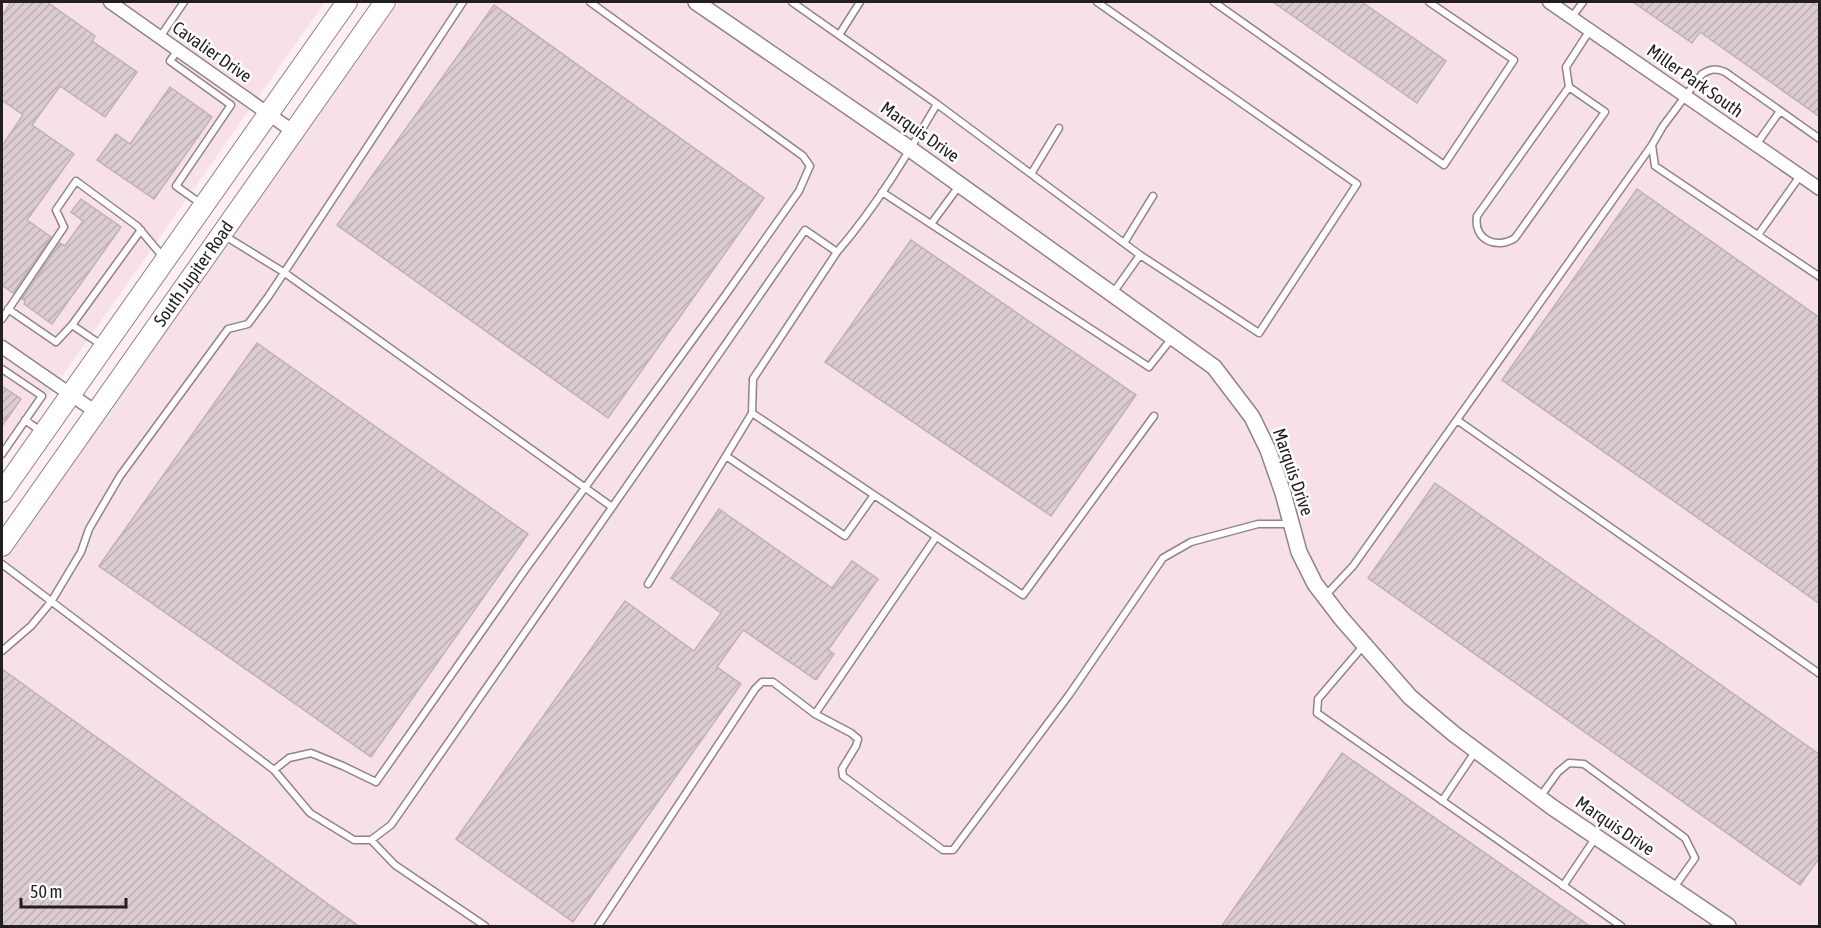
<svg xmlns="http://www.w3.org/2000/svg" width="1821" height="928" viewBox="0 0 1821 928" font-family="'Asap Condensed',sans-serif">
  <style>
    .built { fill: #f8e0e8 }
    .building { fill: url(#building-hatch); stroke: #bfb1b5; stroke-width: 1.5 }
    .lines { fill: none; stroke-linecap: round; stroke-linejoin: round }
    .service-casing { stroke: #918388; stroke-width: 9 }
    .minor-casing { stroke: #918388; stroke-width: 15 }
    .tertiary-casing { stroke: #918388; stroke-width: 18 }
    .primary-casing { stroke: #918388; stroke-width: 22 }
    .service { stroke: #fff; stroke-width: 6 }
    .minor { stroke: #fff; stroke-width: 12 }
    .tertiary { stroke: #fff; stroke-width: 15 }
    .primary { stroke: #fff; stroke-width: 20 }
    .labels { text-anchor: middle; stroke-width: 5; stroke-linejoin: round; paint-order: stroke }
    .street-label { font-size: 18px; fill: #231e20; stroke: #fff }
  </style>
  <defs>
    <pattern id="building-hatch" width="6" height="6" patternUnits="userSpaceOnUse" patternTransform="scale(1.5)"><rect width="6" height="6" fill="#dbccd1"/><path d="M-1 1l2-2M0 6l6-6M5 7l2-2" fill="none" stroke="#bcafb3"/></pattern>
  </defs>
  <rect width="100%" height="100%" fill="#feeff4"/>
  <!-- built -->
  <path class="built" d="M 2,2 L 325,2 L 2,462 Z
    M 399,2 L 1819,2 L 1819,926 L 2,926 L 2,560 Z"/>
  <!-- building -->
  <path class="building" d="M 11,2 L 47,2 L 95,36 L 92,41 L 137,72 L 105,117 L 60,86 L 32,125 L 74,154 L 27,220 L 51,237 L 13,293 L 2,285 L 2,146 L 23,115 L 2,100 L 2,15 Z
    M 1273,2 L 1362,2 L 1446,61 L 1417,103 Z
    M 1633,2 L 1812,2 L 1820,7 L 1820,117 L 1700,32 L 1692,43 Z
    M 494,5 L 764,198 L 608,418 L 337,225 Z
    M 170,87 L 212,117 L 154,199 L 97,160 L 116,134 L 130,144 Z
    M 1637,189 L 1820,318 L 1820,604 L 1502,380 Z
    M 81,199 L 121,227 L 52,324 L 24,304 L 25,301 L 22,299 L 60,243 L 65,246 L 83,221 L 71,212 Z
    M 911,240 L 1136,395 L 1051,516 L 825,362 Z
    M 257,343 L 528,534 L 371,757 L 99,566 Z
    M 2,386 L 21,399 L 2,426 Z
    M 1435,483 L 1820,755 L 1820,857 L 1800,885 L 1368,578 Z
    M 719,509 L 832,588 L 852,561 L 878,579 L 828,650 L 834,654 L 816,680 L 743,630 L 717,667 L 741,684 L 573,922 L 456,839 L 625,601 L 694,651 L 721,613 L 671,578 Z
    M 2,669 L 360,927 L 2,927 Z
    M 1342,753 L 1591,927 L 1221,927 Z"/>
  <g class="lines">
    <!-- service casing -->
    <g class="service-casing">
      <path id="service" d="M 1097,2 L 1357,184 L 1259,333 L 1140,255
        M 1214,2 L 1444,165 L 1514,60 L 1429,2
        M 1572,17 L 1583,2
        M 839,35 L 860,2
        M 160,37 L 184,2
        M 178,50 L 170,61 L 231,105 L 176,186 L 200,203
        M 1569,87 L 1477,216 C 1473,240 1497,250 1515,238 L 1605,112 L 1569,87 L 1566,67 L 1590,30
        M 937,104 L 1140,255 L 1113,293
        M 1820,139 L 1725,72 C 1716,68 1710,69 1702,74 L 1663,126 L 1652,145 L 1655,166 L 1820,277
        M 1756,145 L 1780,111
        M 1031,174 L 1059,128
        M 882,192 L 1149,367 L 1172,338
        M 931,224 L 959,186
        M 1758,235 L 1800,176
        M 225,236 L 285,273 L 612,507
        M 1124,243 L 1153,196
        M 837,252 L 753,379 L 752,413 L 1023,595 L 1154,416
        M 8,309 L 56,342 L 72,325 L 103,346
        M 2,319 L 64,227 L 56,210 L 76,181 L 137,226 L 163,257
        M 72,325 L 141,230
        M 2,369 L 42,396 L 2,454
        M 25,420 L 42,432
        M 1457,420 L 1820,674
        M 726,456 L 845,536 L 874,495
        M 2,564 L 274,770 L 289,758 L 311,753 L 343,766 L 376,782 L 525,570 L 724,297 L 799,191 L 810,166 L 803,156 L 590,2
        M 648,584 L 752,413
        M 1325,596 L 1353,566 L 1652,145
        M 1364,645 L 1318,699 L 1317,713 L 1621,926
        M 2,651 L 31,626 L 51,602 L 81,552 L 89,529 L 120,476 L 228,329 L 248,324 L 268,297 L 463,2
        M 815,714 L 936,537
        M 274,770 L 310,813 L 354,840 L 371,840 L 391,825 L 805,230 L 837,252 C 876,207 907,155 937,104 L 792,2
        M 1540,797 L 1558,772 L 1569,763 L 1584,764 L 1685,838 L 1695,858 L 1673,889
        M 1442,801 L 1475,752
        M 371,840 L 395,865 L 485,926
        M 1563,886 L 1596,837
        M 598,926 L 755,689 L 762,682 L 773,682 L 815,714 L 851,733 L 858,739 L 856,746 L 842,769 L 843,776 L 943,850 L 953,850 L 1069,695 L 1163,558 L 1191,542 L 1258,524 L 1290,524"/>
    </g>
    <!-- minor casing -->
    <g class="minor-casing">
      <path id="minor" d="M 110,2 L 294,132
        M 1549,2 L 1820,189
        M 2,347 L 96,412"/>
    </g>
    <!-- tertiary casing -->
    <g class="tertiary-casing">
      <path id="tertiary" d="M 696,2 L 910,149 L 1214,367 L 1252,417 L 1268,450 L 1283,493 L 1299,552 L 1315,584 L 1341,618 L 1410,697 L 1454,734 L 1552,807 L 1728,926"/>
    </g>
    <!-- primary casing -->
    <g class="primary-casing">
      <g id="primary">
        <path d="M 2,492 L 347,2"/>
        <path id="s1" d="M 2,546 L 385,2"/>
      </g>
    </g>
    <!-- service -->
    <use href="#service" class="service"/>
    <!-- minor -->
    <use href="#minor" class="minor"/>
    <!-- tertiary -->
    <use href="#tertiary" class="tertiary"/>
    <!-- primary -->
    <use href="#primary" class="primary"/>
  </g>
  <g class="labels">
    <!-- street labels -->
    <g class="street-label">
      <text transform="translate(212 52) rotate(35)" y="6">Cavalier Drive</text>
      <text transform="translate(1695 81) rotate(35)" y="6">Miller Park South</text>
      <text transform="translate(920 132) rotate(35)" y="6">Marquis Drive</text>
      <text dy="6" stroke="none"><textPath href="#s1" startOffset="333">South Jupiter Road</textPath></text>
      <text transform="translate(1293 472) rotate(71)" y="6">Marquis Drive</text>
      <text transform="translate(1615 826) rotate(34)" y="6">Marquis Drive</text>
    </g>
  </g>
  <!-- border -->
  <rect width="1821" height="928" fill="none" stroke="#231e20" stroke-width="6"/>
  <!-- scale -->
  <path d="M21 898v9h105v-9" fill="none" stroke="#231e20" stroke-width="3"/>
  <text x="30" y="898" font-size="18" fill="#231e20" stroke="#ffffff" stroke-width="4.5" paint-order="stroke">50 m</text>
</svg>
